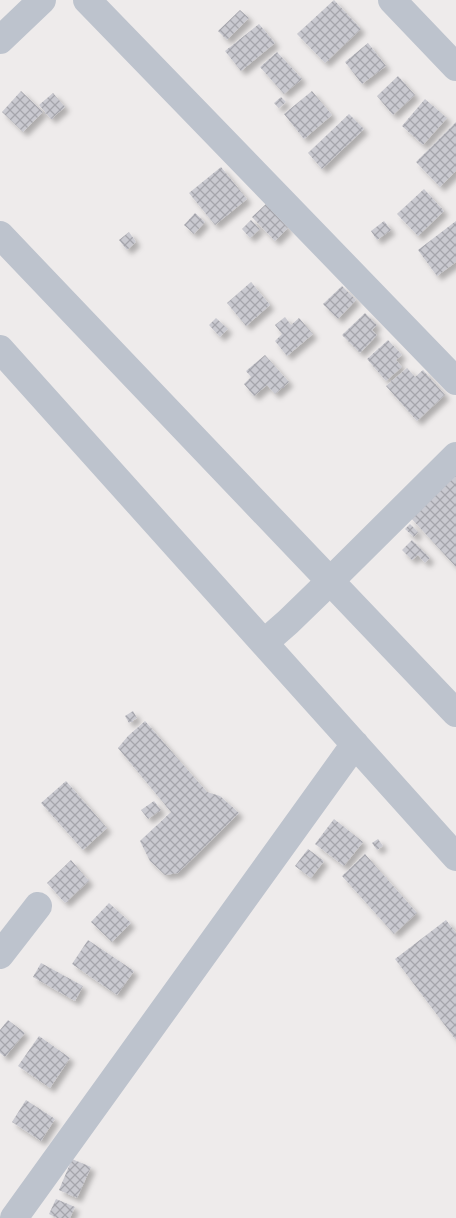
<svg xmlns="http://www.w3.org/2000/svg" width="456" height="1218" viewBox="0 0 456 1218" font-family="Quicksand,sans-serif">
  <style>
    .building { fill: url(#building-cross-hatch); filter: url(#shadow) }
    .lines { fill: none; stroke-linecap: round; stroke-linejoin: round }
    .minor { stroke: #bdc3cd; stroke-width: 28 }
  </style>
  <defs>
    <pattern id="building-cross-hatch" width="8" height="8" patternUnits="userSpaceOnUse" patternTransform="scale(1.25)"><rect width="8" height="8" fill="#c9c9d0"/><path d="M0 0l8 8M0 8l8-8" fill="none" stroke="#a5a5ac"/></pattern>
    <filter id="shadow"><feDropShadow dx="4.5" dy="4.5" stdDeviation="2.5" flood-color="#0004"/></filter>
  </defs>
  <rect width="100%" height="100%" fill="#eeebeb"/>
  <!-- building -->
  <path class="building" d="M 334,0 L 361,29 L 325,63 L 297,34 Z
    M 240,10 L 249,18 L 227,40 L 218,31 Z
    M 259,24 L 275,43 L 241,71 L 225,51 Z
    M 368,43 L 386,66 L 362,84 L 345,62 Z
    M 277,52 L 302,79 L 284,94 L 260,67 Z
    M 398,76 L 415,95 L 393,115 L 377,96 Z
    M 21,91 L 43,112 L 23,132 L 2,112 Z
    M 312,91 L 332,115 L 304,139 L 284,114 Z
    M 53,93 L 65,107 L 51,119 L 39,105 Z
    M 281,97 L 286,102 L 279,108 L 274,103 Z
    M 425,99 L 447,118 L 423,145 L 402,126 Z
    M 349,114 L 364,129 L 322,169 L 308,153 Z
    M 456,122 L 456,171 L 440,187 L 416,162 Z
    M 221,167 L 247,199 L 215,225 L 189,193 Z
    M 424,189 L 444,211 L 418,236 L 397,214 Z
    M 266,204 L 288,228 L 275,241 L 252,217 Z
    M 195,213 L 205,222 L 194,234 L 184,225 Z
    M 251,220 L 260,229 L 250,238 L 242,229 Z
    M 384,221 L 391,230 L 377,240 L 371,231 Z
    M 456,221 L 456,262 L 437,276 L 418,250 Z
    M 129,232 L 136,242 L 127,250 L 119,240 Z
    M 251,282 L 270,305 L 246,326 L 227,303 Z
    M 342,286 L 356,300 L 338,319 L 323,304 Z
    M 365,313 L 377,325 L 372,330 L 377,335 L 360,353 L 342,335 Z
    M 285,317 L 291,325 L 299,318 L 313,334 L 287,356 L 275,341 L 282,334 L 275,325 Z
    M 216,318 L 228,329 L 220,337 L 209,325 Z
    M 388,340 L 402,355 L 396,360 L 402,367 L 386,381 L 367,359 Z
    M 265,355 L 289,382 L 275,394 L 267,385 L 254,396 L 244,384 L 251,377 L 246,371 Z
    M 407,368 L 415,377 L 423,370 L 445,395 L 417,421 L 386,386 Z
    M 455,475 L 456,476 L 456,567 L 410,517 Z
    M 410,524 L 418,532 L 414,537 L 405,529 Z
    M 412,540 L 430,558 L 425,563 L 418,555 L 412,560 L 402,550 Z
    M 133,711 L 137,718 L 129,723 L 125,716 Z
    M 145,721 L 207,792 L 220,796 L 239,813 L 178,873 L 165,875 L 150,861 L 140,841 L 171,812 L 118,748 L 128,736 Z
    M 66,781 L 107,828 L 83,850 L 41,803 Z
    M 154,801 L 161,810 L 148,819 L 141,810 Z
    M 334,819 L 363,842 L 344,866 L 315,844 Z
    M 378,839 L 383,846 L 377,850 L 372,843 Z
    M 308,849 L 324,861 L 311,878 L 295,866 Z
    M 365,854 L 417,913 L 394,934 L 342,876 Z
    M 71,860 L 89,881 L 65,903 L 47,883 Z
    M 109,903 L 131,923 L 112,942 L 91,922 Z
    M 446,920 L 456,933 L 456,1040 L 395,959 Z
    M 88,940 L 134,971 L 117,995 L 72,964 Z
    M 41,963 L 83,986 L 75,1001 L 33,977 Z
    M 8,1020 L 25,1033 L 5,1057 L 0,1053 L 0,1030 Z
    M 39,1036 L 70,1058 L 50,1088 L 18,1066 Z
    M 26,1100 L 55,1119 L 41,1141 L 12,1122 Z
    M 72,1159 L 91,1167 L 77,1198 L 59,1190 Z
    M 56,1199 L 75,1207 L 70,1218 L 57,1218 L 49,1214 Z"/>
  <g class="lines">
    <!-- minor -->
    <path class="minor" d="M 87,0 L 456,381
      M 392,0 L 456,67
      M 0,40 L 42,0
      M 0,235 L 456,713
      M 0,349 L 456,857
      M 264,643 L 288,622 L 321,590 L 456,456
      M 0,955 L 38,906
      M 14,1218 L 355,744"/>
  </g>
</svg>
